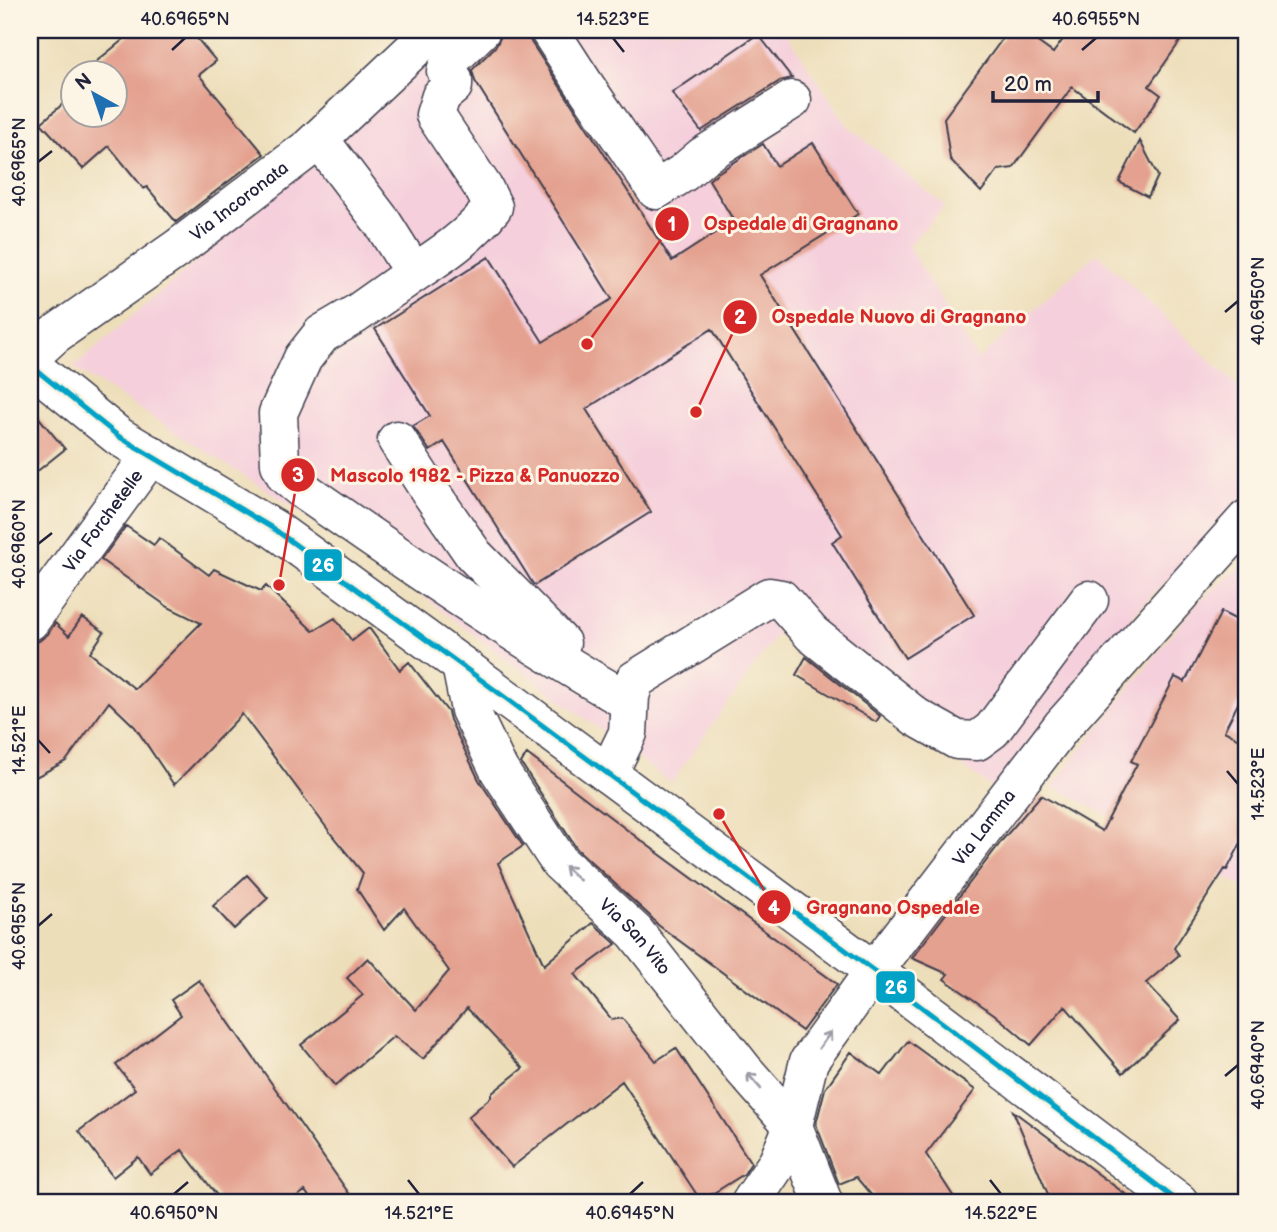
<svg xmlns="http://www.w3.org/2000/svg" width="1277" height="1232" viewBox="0 0 1277 1232" font-family="'Balsamiq Sans',sans-serif">
  <style>
    .built { fill: #f5cfdc }
    .building { fill: #e4a190 }
    .lines { fill: none; stroke-linecap: round; stroke-linejoin: round }
    .minor-casing { stroke: #403e4e; stroke-width: 41 }
    .minor { stroke: #fff; stroke-width: 38 }
    .bus-1-casing { stroke: #fcf5e5; stroke-width: 10 }
    .bus-1 { stroke: #02a2c7; stroke-width: 5 }
    .oneway { stroke: #9c9ca7 }
    .ticks { fill: none; stroke: #22223b; stroke-width: 2.5 }
    .labels { text-anchor: middle; stroke-width: 6; stroke-linejoin: round; paint-order: stroke }
    .street-label { font-size: 18px; fill: #22223b; stroke: #fcf5e5 }
    .leader { fill: none; stroke: #d62828; stroke-width: 2.5 }
    .callout-dot { fill: #d62828; stroke: #fcf5e5; stroke-width: 2.5 }
    .mark-label { font-size: 21px; text-anchor: middle; font-weight: bold; fill: #fff }
    .callout-label { font-size: 19px; text-anchor: middle; font-weight: bold; fill: #d62828; stroke: #fcf5e5; stroke-width: 6; stroke-linejoin: round; paint-order: stroke }
    .line-badge { stroke: #fcf5e5; stroke-width: 2.5 }
    .badge-label { font-size: 19px; text-anchor: middle; font-weight: bold; fill: #fff }
    .neatline { fill: none; stroke: #22223b; stroke-width: 2.5 }
    .ticks-label { font-size: 18px; text-anchor: middle; fill: #22223b }
  </style>
  <rect width="100%" height="100%" fill="#fcf5e5"/>
  <filter id="ink" filterUnits="userSpaceOnUse"><feTurbulence type="fractalNoise" baseFrequency=".0143" numOctaves="2"/><feDisplacementMap in="SourceGraphic" scale="14" xChannelSelector="R" yChannelSelector="G"/><feConvolveMatrix kernelMatrix="1 2 1 2 8 2 1 2 1" color-interpolation-filters="sRGB"/></filter>
  <filter id="wash" filterUnits="userSpaceOnUse"><feTurbulence type="fractalNoise" baseFrequency=".00686" numOctaves="4" result="noise"/><feDisplacementMap in="SourceGraphic" scale="28" xChannelSelector="R" yChannelSelector="G"/><feGaussianBlur stdDeviation="1.57" result="paint"/><feColorMatrix in="noise" values="0 0 0 0 0 0 0 0 0 0 0 0 0 0 0 0 0 1.4 0 .05"/><feComposite in="paint" operator="in"/></filter>
  <g filter="url(#wash)">
    <rect width="100%" height="100%" fill="#eddeba"/>
    <!-- built -->
    <path class="built" d="M 459,30 L 784,30 L 848,126 L 945,206 L 908,246 L 978,360 L 1097,253 L 1247,395 L 1247,503 L 1139,608 L 995,791 L 782,627 L 671,783 L 364,552 L 73,367 L 387,99 Z
      M 1247,561 L 1247,889 L 1052,786 L 1196,604 Z"/>
    <g id="blocks">
      <!-- building -->
      <path class="building" d="M 135,30 L 190,30 L 216,61 L 199,75 L 264,154 L 176,222 L 147,187 L 144,189 L 109,146 L 83,169 L 41,123 L 74,94 L 74,116 L 116,116 L 116,74 L 81,74 Z
        M 504,30 L 527,30 L 531,42 L 599,146 L 672,261 L 734,221 L 709,180 L 716,174 L 763,144 L 777,166 L 813,143 L 858,214 L 760,275 L 974,615 L 905,658 L 832,542 L 842,535 L 712,329 L 586,409 L 651,512 L 535,585 L 533,584 L 444,442 L 430,451 L 413,426 L 430,416 L 375,329 L 489,257 L 543,342 L 612,299 L 475,81 L 472,70 L 496,46 Z
        M 1009,30 L 1021,30 L 1053,53 L 1070,30 L 1188,30 L 1149,86 L 1161,95 L 1134,133 L 1072,87 L 1013,168 L 998,170 L 981,192 L 950,159 L 944,118 Z
        M 758,34 L 792,78 L 780,81 L 701,131 L 672,93 Z
        M 1140,141 L 1158,176 L 1148,197 L 1119,182 Z
        M 30,407 L 65,449 L 30,477 Z
        M 126,526 L 154,545 L 159,538 L 209,575 L 214,569 L 261,591 L 266,586 L 313,631 L 335,618 L 352,641 L 369,628 L 400,670 L 409,662 L 448,712 L 450,720 L 479,780 L 523,846 L 498,863 L 544,965 L 593,923 L 616,944 L 575,974 L 612,1020 L 622,1018 L 656,1061 L 676,1048 L 751,1163 L 744,1174 L 701,1201 L 622,1081 L 512,1167 L 468,1117 L 491,1097 L 491,1094 L 523,1068 L 467,1008 L 423,1059 L 394,1036 L 335,1086 L 301,1045 L 363,995 L 347,978 L 368,958 L 416,1010 L 449,971 L 404,908 L 384,930 L 357,889 L 363,873 L 335,839 L 242,714 L 174,785 L 135,727 L 109,702 L 66,761 L 30,780 L 30,643 L 39,641 L 48,634 L 55,623 L 69,636 L 82,617 L 104,632 L 90,653 L 135,689 L 201,623 L 168,607 L 101,560 Z
        M 1221,612 L 1247,625 L 1247,686 L 1224,731 L 1247,743 L 1247,831 L 1227,870 L 1225,869 L 1174,948 L 1179,955 L 1146,983 L 1180,1020 L 1123,1073 L 1065,1006 L 1031,1045 L 994,1014 L 944,979 L 948,974 L 912,958 L 1004,838 L 1041,795 L 1102,831 L 1137,764 L 1131,761 L 1175,677 L 1185,682 Z
        M 806,657 L 880,716 L 876,722 L 796,675 Z
        M 527,754 L 643,842 L 837,984 L 802,1031 L 658,925 L 650,916 L 577,849 L 521,763 Z
        M 247,875 L 268,898 L 234,929 L 213,906 Z
        M 199,980 L 355,1202 L 313,1202 L 305,1191 L 289,1202 L 222,1202 L 182,1150 L 150,1174 L 138,1157 L 113,1177 L 79,1131 L 135,1089 L 116,1065 L 181,1015 L 171,1000 Z
        M 908,1041 L 975,1090 L 926,1154 L 957,1202 L 877,1202 L 856,1177 L 839,1184 L 816,1124 L 825,1089 L 851,1052 L 882,1075 Z
        M 1013,1111 L 1136,1202 L 1065,1202 L 1060,1196 L 1050,1199 Z"/>
    </g>
  </g>
  <g filter="url(#ink)">
    <use href="#blocks" fill-opacity="0" stroke="#403e4e" stroke-width="2"/>
    <g class="lines">
      <!-- minor casing -->
      <g class="minor-casing">
        <g id="minor">
          <path d="M 549,30 L 584,84 L 656,190 L 683,173 L 703,156 L 792,100"/>
          <path d="M 319,139 L 382,222 L 414,273 L 356,314 L 322,334 L 303,358 L 278,413 L 280,464 L 286,476 L 303,490 C 406,562 510,633 619,696"/>
          <path d="M 414,273 C 445,253 470,236 493,207 L 484,189 L 435,115 L 441,96 L 453,86 L 453,79 L 446,71 L 451,59 L 481,30"/>
          <path id="s1" d="M 30,357 L 54,335 L 178,248 L 310,147 L 434,30"/>
          <path d="M 30,365 L 118,436 L 274,529 L 461,665 L 874,971 L 1179,1202"/>
          <path d="M 397,440 L 427,487 L 474,555 L 561,643"/>
          <path id="s2" d="M 30,621 L 151,455"/>
          <path id="s3" d="M 461,665 L 470,710 L 499,770 L 560,863 L 635,932 L 743,1069 L 793,1126 L 823,1202"/>
          <path d="M 608,774 L 628,733 L 630,696 L 635,680 L 769,597 L 781,599 L 812,634 L 916,717 L 957,740 L 977,741 L 992,730 L 1089,600"/>
          <path id="s4" d="M 751,1202 L 778,1162 L 793,1126 L 809,1061 L 874,971 L 1062,726 L 1247,519"/>
        </g>
      </g>
      <!-- minor -->
      <use href="#minor" class="minor"/>
      <!-- bus-1 casing -->
      <g class="bus-1-casing">
        <path id="bus-1" d="M 30,365 L 118,436 L 274,529 L 461,665 L 874,971 L 1179,1202"/>
      </g>
      <!-- bus-1 -->
      <use href="#bus-1" class="bus-1"/>
    </g>
    <!-- one-way arrows -->
    <defs><path id="oneway-shaft" d="M-6 0H5M1.5-3L5.5 0L1.5 3" fill="none" stroke-width="1.6" stroke-linecap="round" stroke-linejoin="round" transform="scale(1.75)"/></defs>
    <g class="oneway">
      <use href="#oneway-shaft" transform="translate(572 873) rotate(-137)"/>
      <use href="#oneway-shaft" transform="translate(825 1040) rotate(-54)"/>
      <use href="#oneway-shaft" transform="translate(754 1081) rotate(-131)"/>
    </g>
  </g>
  <!-- ticks -->
  <path class="ticks" d="M 613,38 L 624,52M 172,50 L 185,38M 1082,50 L 1096,38M 38,162 L 52,151M 1225,312 L 1238,301M 38,544 L 52,533M 38,740 L 50,753M 1227,771 L 1238,784M 38,926 L 52,914M 1225,1076 L 1238,1065M 408,1180 L 419,1194M 990,1180 L 1001,1194M 174,1194 L 188,1182M 630,1194 L 643,1182"/>
  <g class="labels">
    <!-- street labels -->
    <g class="street-label">
      <text dy="6" stroke="none"><textPath href="#s1" startOffset="261">Via Incoronata</textPath></text>
      <text dy="6" stroke="none"><textPath href="#s2" startOffset="124">Via Forchetelle</textPath></text>
      <text dy="6" stroke="none"><textPath href="#s4" startOffset="446">Via Lamma</textPath></text>
      <text dy="6" stroke="none"><textPath href="#s3" startOffset="329">Via San Vito</textPath></text>
    </g>
  </g>
  <!-- callouts -->
  <path class="leader" d="M587 344L672 224M696 412L740 317M279 585L298 475M719 814L774 907"/>
  <g class="callout-dot">
    <circle cx="587" cy="344" r="7"/>
    <circle cx="696" cy="412" r="7"/>
    <circle cx="279" cy="585" r="7"/>
    <circle cx="719" cy="814" r="7"/>
    <circle cx="672" cy="224" r="18"/>
    <circle cx="740" cy="317" r="18"/>
    <circle cx="298" cy="475" r="18"/>
    <circle cx="774" cy="907" r="18"/>
  </g>
  <g class="mark-label">
    <text x="672" y="231">1</text>
    <text x="740" y="324">2</text>
    <text x="298" y="482">3</text>
    <text x="774" y="915">4</text>
  </g>
  <g class="callout-label">
    <text x="801" y="230">Ospedale di Gragnano</text>
    <text x="899" y="323">Ospedale Nuovo di Gragnano</text>
    <text x="475" y="482">Mascolo 1982 - Pizza &amp; Panuozzo</text>
    <text x="893" y="914">Gragnano Ospedale</text>
  </g>
  <g class="line-badge">
    <rect x="303" y="548" width="40" height="34" rx="7" fill="#02a2c7"/>
    <rect x="875" y="970" width="41" height="34" rx="7" fill="#02a2c7"/>
  </g>
  <g class="badge-label">
    <text x="323" y="572">26</text>
    <text x="896" y="994">26</text>
  </g>
  <!-- margin -->
  <rect width="1277" height="1232" fill="none" stroke="#fcf5e5" stroke-width="77"/>
  <!-- north arrow -->
  <g transform="translate(94 94) rotate(320)"><circle r="33" fill="#fcf5e5" stroke="#a5a1a1" stroke-width="2"/>
  <path d="M0-5L12 26L0 18L-12 26Z" fill="#1f6fb2"/>
  <text y="-10" font-size="19" font-weight="bold" text-anchor="middle" fill="#22223b">N</text>
  </g>
  <!-- scale -->
  <path d="M993 91v10h105v-10" fill="none" stroke="#22223b" stroke-width="3.5"/>
  <text x="1004" y="91" font-size="21" fill="#22223b" stroke="#fcf5e5" stroke-width="5" paint-order="stroke">20 m</text>
  <rect x="38" y="38" width="1200" height="1156" class="neatline"/>
  <g class="ticks-label">
    <text x="185" y="25">40.6965°N</text>
    <text x="613" y="25">14.523°E</text>
    <text x="1096" y="25">40.6955°N</text>
    <text transform="translate(19 162) rotate(-90)" y="6">40.6965°N</text>
    <text transform="translate(1258 301) rotate(-90)" y="6">40.6950°N</text>
    <text transform="translate(19 544) rotate(-90)" y="6">40.6960°N</text>
    <text transform="translate(19 740) rotate(-90)" y="6">14.521°E</text>
    <text transform="translate(1258 784) rotate(-90)" y="6">14.523°E</text>
    <text transform="translate(19 926) rotate(-90)" y="6">40.6955°N</text>
    <text transform="translate(1258 1065) rotate(-90)" y="6">40.6940°N</text>
    <text x="174" y="1219">40.6950°N</text>
    <text x="419" y="1219">14.521°E</text>
    <text x="630" y="1219">40.6945°N</text>
    <text x="1001" y="1219">14.522°E</text>
  </g>
</svg>
